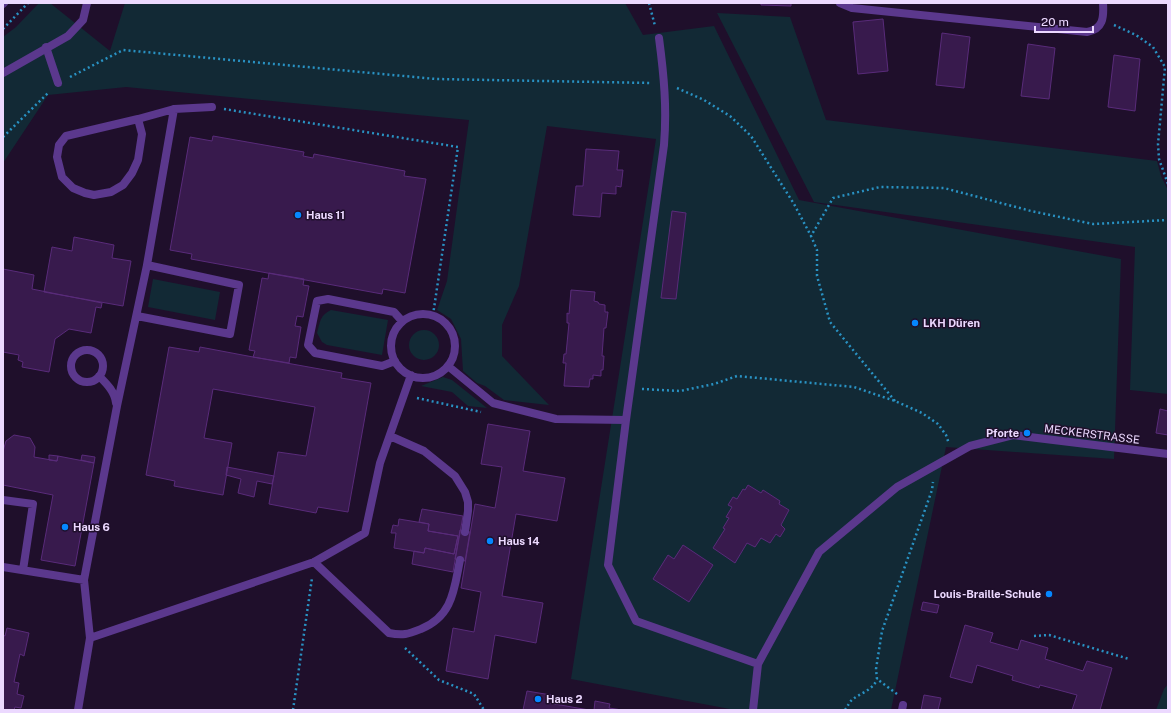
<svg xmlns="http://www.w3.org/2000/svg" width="1171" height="713" viewBox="0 0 1171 713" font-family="'Public Sans',sans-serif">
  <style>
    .green { fill: #122935 }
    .building { fill: #381a4d; stroke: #592b7a }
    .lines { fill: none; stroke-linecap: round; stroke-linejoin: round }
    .path { stroke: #2992c3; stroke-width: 2.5; stroke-dasharray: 2 3; stroke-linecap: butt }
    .service { stroke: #5b388d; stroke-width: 8 }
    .minor { stroke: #5b388d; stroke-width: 8 }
    .tertiary { stroke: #5b388d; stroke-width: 8 }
    .poi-dot { fill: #0587ff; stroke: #1f0f2b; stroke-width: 1.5 }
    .labels { text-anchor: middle; stroke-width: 3; stroke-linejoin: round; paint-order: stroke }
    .poi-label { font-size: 11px; font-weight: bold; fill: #ecd9ff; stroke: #1f0f2b; text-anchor: start }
    .street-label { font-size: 11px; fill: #ecd9ff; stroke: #1f0f2b }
  </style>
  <rect width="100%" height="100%" fill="#1f0f2b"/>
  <!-- green -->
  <path class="green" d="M 39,3 L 50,3 L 110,51 L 125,3 L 625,3 L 643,35 L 714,26 L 799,200 L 1121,259 L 1114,459 L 946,447 L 891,710 L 735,710 L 571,679 L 656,139 L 547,126 L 519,286 L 502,325 L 502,356 L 549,405 L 504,400 L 485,386 L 477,383 L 463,371 L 461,339 L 451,319 L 437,310 L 447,281 L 469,120 L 126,87 L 48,95 L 3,163 L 3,37 L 16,27 Z
    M 717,13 L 790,17 L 826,120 L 1157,161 L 1161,176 L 1168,190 L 1168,394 L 1130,390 L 1135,247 L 814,202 Z
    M 153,279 L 220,292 L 215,320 L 148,307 Z
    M 331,310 L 388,320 L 382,355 L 327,345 L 322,342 L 317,333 C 320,322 320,315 331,310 Z
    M409 345a15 15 0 1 1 30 0a15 15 0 1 1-30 0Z
    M 443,377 L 452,380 L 487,408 L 468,406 L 452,392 L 421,386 Z
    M 1168,684 L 1168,710 L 1156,710 L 1164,689 Z"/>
  <!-- building -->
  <path class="building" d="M 761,3 L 791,3 L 791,6 L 761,5 Z
    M 883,19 L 888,71 L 858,74 L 853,22 Z
    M 942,33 L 970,37 L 964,88 L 936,85 Z
    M 1028,44 L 1055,48 L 1049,99 L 1021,96 Z
    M 1114,55 L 1140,59 L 1135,111 L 1108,107 Z
    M 213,136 L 304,152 L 303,156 L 313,158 L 314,154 L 405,171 L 404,176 L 426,179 L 405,293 L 383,289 L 382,294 L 191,259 L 192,254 L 170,250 L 190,137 L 212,141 Z
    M 586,149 L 619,151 L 617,170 L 623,170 L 621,187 L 616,186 L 616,194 L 602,193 L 600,217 L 573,215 L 576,186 L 583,186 Z
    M 672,211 L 686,213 L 676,299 L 661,298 Z
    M 74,237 L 114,245 L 112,258 L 131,261 L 123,306 L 44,292 L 52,247 L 72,251 Z
    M 3,269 L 34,275 L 32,289 L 102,303 L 101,308 L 96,307 L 91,333 L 69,329 L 55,339 L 49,372 L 22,367 L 23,362 L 18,360 L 19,355 L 3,352 Z
    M 269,273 L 304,279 L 303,285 L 309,286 L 303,317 L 297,316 L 295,326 L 301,327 L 296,358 L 290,357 L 289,363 L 253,357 L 255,351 L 249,350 L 262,278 L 268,279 Z
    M 571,290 L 595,292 L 594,301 L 598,302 L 599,304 L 605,305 L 605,312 L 608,312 L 606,328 L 604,328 L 602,356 L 604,356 L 603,370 L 601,370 L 601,376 L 593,375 L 593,379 L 590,379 L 589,387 L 564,386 L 566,363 L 563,363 L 564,354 L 566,354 L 569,323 L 567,323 L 567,313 L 569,314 Z
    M 169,347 L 199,352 L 200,347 L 253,357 L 342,373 L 341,378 L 371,383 L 348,512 L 318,507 L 316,513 L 269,504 L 278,452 L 306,456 L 315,407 L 213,389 L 204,438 L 232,443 L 223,495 L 174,486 L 175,481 L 146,475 Z
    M 1160,409 L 1168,411 L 1168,435 L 1156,433 Z
    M 488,424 L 530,431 L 523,471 L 565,478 L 557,521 L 516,514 L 502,596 L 543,603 L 536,643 L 495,635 L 488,679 L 446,671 L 453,628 L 474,632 L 481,592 L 461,588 L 475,504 L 495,508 L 502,467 L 481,464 Z
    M 14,435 L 30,438 L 35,447 L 34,457 L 57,461 L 58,456 L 94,463 L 75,566 L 41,560 L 53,495 L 3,485 L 3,451 L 6,441 Z
    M 49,455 L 58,456 L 57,461 L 49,460 Z
    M 82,455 L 95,457 L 94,463 L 81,460 Z
    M 227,467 L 274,476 L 272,484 L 257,481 L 254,497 L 238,493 L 241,479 L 226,475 Z
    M 748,485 L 761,493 L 763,490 L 780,501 L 779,504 L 789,510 L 781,525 L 785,529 L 780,537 L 776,534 L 770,543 L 761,538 L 755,547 L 747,543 L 735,563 L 713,548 L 725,529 L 723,528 L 729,518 L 726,517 L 732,507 L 728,505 L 733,497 L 737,499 L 743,489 L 745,490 Z
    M 422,509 L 463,516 L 453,572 L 412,564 L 414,551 L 424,553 L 425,548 L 454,554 L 458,536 L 428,531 L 429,524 L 419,522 Z
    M 399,519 L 429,524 L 428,531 L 458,536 L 454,554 L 425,548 L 424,553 L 394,548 L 396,533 L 391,533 L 393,525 L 398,526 Z
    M 460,530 L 470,532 L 465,561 L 455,559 Z
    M 683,545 L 713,565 L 689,602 L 653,579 L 668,555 L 674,559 Z
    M 923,602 L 939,605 L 937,613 L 921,610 Z
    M 965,625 L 993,633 L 990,642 L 1018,650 L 1021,640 L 1048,648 L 1045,659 L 1083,671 L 1087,661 L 1112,668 L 1100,710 L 1072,710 L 1077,695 L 1040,685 L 1039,688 L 1012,680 L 1013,676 L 977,665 L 972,683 L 950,677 Z
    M 7,628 L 29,633 L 24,656 L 20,654 L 14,682 L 19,683 L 17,694 L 24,696 L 21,708 L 15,707 L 14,710 L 3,710 L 3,635 L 5,636 Z
    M 527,691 L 551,695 L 549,703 L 589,710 L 523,710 Z
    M 924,695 L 941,698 L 938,710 L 921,710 Z
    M 595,701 L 610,704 L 609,708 L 622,710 L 594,710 Z"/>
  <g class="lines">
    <!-- path -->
    <path class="path" d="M 649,3 L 655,26
      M 1114,25 L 1136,35 L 1153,47 L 1165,67 L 1158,144 L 1159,159 L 1168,184
      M 3,29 L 28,3
      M 70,77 L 123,50 L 436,79 L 651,83
      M 677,88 L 704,100 L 730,116 L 751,136 L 794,204 L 811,236
      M 224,109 L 458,147 L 433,315
      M 3,137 L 48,93
      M 642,389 L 680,391 L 714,384 L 737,376 L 854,387 L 895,401 L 922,413 L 938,424 L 946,435 L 949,444
      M 417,398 L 481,412
      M 895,401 L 830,322 L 817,276 L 817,250 L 811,236 L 833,198 L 880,187 L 944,188 L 1031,211 L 1093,224 L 1168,220
      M 1034,636 L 1049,635 L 1129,659
      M 405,648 L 439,680 L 474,694 L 484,710
      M 897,694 L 877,679 L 876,669 L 882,631 L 932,490 L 933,482
      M 293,710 L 312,578
      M 845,710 C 848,706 849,702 853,699 C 861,693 873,690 877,679"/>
    <!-- service -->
    <path class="service" d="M 659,38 C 664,76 667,108 664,145 L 626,420 L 608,565 L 636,621 L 758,664
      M 46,47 L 58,83
      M 138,119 L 66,136 L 59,145 L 57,157 L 62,177 L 73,188 L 85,193 L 94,195 L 111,192 L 123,185 L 132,173 L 138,160 L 142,134 L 138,119 L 174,109 L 212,107
      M 147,265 L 174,109
      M391 346a32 32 0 1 1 64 0a32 32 0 1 1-64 0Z
      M71 366a16 16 0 1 1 32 0a16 16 0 1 1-32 0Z
      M 395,361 L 382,366 L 315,353 L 308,345 L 317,301 L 328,299 L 394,312 L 402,321
      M 448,366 L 493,403 L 556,419 L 626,420
      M 99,376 C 107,384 115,392 116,403
      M 390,436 L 424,451 L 455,476 L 465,492 L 468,502 L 468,511 L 465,532
      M 3,500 L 33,504 L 23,570
      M 314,562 L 389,633 C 403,636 408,634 421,629 C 453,616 454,589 460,560
      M 3,567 L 84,580
      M 90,638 L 84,580 L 117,406 L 147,265 L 239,285 L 230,334 L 137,316
      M 78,710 L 90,638 L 314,562 L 365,533 L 380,463 L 411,375
      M 753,710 L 758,664 L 819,552 L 897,487 L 970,446 L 1013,435
      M 902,710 L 903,705"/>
    <!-- minor -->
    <path class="minor" d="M 840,3 L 852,8 L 1087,32 C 1103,29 1104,18 1103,3
      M 3,73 L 68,36 L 83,20 L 87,3
      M 1013,435 L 1168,454"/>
    <!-- tertiary -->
    <path class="tertiary" d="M 3,4 L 4,3"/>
  </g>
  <!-- markers -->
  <g class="poi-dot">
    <circle cx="298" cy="215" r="4"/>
    <circle cx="915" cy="323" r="4"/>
    <circle cx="1027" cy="433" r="4"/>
    <circle cx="65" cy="527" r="4"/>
    <circle cx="490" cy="541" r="4"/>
    <circle cx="1049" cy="594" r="4"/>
    <circle cx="538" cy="699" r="4"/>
  </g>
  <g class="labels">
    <!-- poi labels -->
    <g class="poi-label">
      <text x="306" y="219">Haus 11</text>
      <text x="923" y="327">LKH Düren</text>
      <text x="1019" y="437" text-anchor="end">Pforte</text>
      <text x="73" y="531">Haus 6</text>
      <text x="498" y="545">Haus 14</text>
      <text x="1041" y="598" text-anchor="end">Louis-Braille-Schule</text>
      <text x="546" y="703">Haus 2</text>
    </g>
    <!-- street labels -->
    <g class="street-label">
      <text transform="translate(1092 434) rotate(7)" y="4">MECKERSTRASSE</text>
    </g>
  </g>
  <!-- border -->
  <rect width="1171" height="713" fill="none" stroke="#ecd9ff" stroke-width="8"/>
  <!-- scale -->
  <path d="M1035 26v6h58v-6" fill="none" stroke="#ecd9ff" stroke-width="2"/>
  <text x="1041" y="26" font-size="12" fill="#ecd9ff" stroke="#1f0f2b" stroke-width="3" paint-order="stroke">20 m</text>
</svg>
